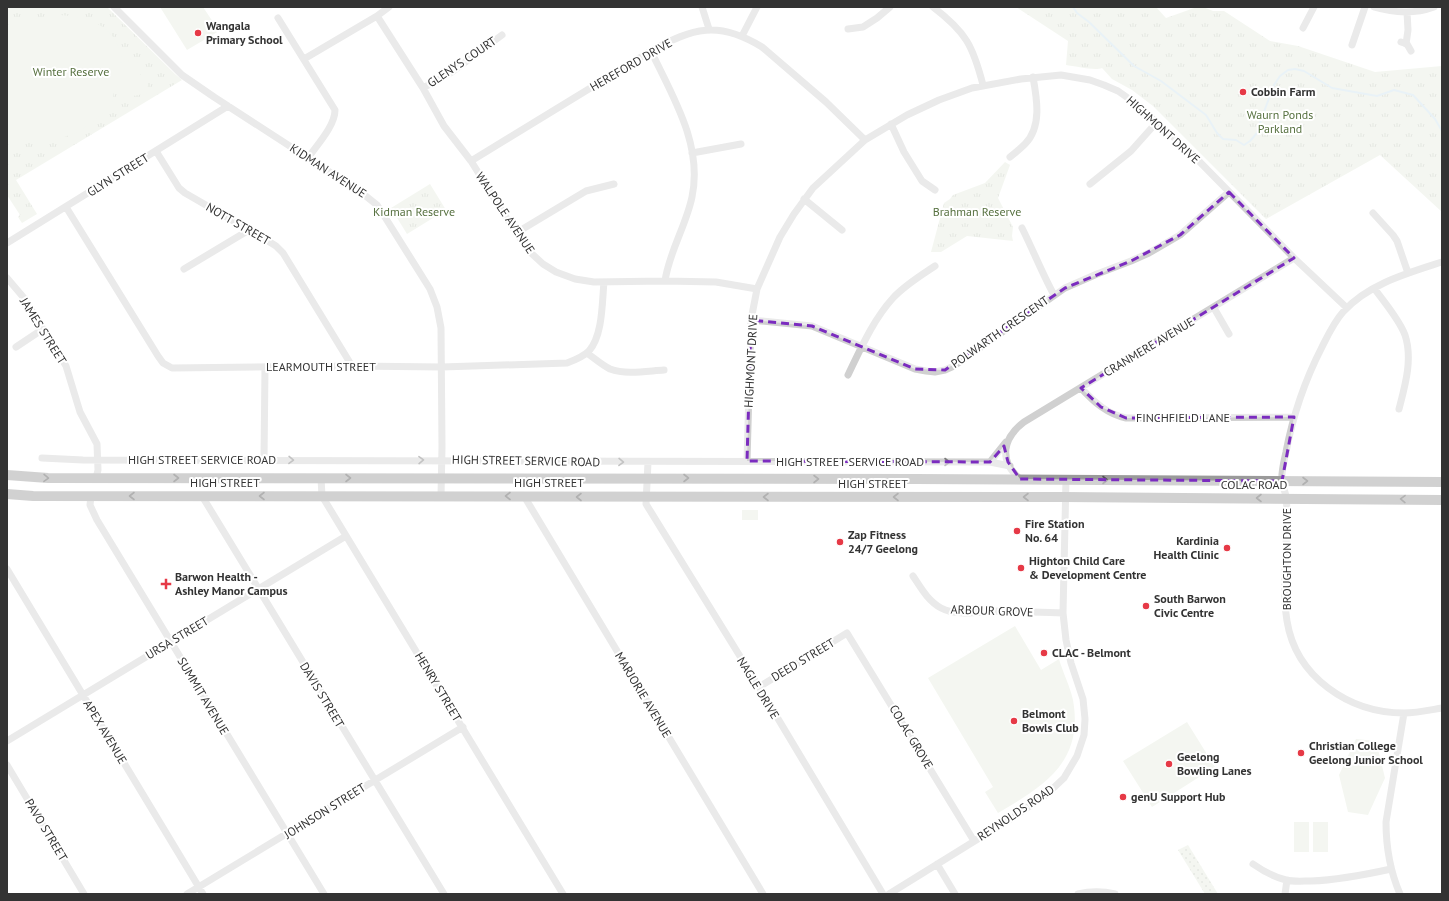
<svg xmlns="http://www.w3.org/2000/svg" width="1449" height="901" viewBox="0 0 1449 901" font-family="'PT Sans',sans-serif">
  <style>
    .grass { fill: url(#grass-dots) }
    .park { fill: url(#park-tufts) }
    .garden { fill: #e6ecdf }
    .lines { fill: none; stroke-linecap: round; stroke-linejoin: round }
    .stream { stroke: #cfe2ee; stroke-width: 2 }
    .minor { stroke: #d0d0d0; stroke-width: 7 }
    .highway { stroke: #9a9a9a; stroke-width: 10 }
    .oneway { stroke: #7a7a7a }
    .oneway2 { stroke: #525252 }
    .marked { fill: none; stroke: #7b2cbf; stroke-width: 3; stroke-dasharray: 8 5; stroke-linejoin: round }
    .poi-dot { fill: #e63946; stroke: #fff; stroke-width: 1.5 }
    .labels { text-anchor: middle; stroke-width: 4; stroke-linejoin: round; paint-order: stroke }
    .poi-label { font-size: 12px; font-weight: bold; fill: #333; stroke: #fff; text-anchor: start }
    .street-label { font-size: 12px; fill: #333; stroke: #fff }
    .park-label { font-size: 12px; fill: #56703f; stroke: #fff }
  </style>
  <defs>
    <pattern id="grass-dots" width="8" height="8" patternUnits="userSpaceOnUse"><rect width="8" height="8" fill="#e6ecdf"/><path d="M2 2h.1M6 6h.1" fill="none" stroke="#c6cbc0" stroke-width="1.8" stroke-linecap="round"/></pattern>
    <pattern id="park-tufts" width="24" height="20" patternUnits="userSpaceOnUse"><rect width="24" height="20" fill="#e6ecdf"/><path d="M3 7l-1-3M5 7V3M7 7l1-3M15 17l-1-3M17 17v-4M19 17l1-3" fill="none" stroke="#c6cbc0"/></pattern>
  </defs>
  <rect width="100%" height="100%" fill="#fff"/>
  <!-- grass -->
  <path class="grass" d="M 1188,845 L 1218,894 L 1205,894 L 1178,850 Z"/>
  <!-- park -->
  <path class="park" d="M 7,7 L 107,7 L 175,74 L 182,80 L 16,180 L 37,214 L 22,223 L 18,217 L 20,215 L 7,195 Z
    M 1016,7 L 1156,7 L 1166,18 L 1197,7 L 1203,7 L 1213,11 L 1224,11 L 1270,41 L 1298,46 L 1375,72 L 1442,66 L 1442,212 L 1380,155 L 1266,219 L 1153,106 L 1132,90 L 1112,79 L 1102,68 C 1095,71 1075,66 1066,65 L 1068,41 Z
    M 1005,162 L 1010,165 L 998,198 L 1013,227 L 1012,236 L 1013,241 L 967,236 L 941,252 L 931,252 L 944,203 L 950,199 L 953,195 L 985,183 Z
    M 430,184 L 446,210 L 407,234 L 391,208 Z"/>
  <!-- garden -->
  <path class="garden" d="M 160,7 L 203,7 L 219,31 L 187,50 Z
    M 54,15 C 85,15 116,24 122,58 L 120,63 L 137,59 L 141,79 L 146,78 L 149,93 L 122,98 L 119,83 L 118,83 C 117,87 114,91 113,95 C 113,96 113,99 113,101 C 111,106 105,111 101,115 C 76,139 40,148 7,136 L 7,29 L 26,20 Z
    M 742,510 L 758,510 L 758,520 L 742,520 Z
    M 1015,626 L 1041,670 L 1059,659 C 1063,673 1070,686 1073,700 C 1084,762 1044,786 998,813 L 985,792 L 993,787 L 928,678 Z
    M 1187,722 L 1215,767 L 1152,807 L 1123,761 Z
    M 1356,739 L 1376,741 L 1385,778 L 1368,815 L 1348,812 L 1339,775 Z
    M 1294,822 L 1309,822 L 1309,852 L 1294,852 Z
    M 1313,822 L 1328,822 L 1328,852 L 1313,852 Z"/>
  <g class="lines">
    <!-- stream -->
    <path class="stream" d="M 1073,7 L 1077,13 L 1089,22 L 1134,66 L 1161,81 L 1206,115 L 1217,133 L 1223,139 L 1236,140 L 1244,145 L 1250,141 L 1257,133 L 1262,117 L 1274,85 L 1280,76 L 1288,70 L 1295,69 L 1304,71 L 1332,88 L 1377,96 L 1394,90 L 1413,95 L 1435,119 L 1442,131"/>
    <!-- minor -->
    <path class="minor" d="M 114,7 L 182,75 L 214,97 L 362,193 L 377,205 L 383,214 L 430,289 L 437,307 L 441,328 L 442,447 L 441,496
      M 702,7 L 709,29
      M 933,7 C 966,32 973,46 983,85
      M 1374,7 C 1394,13 1415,14 1434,7
      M 377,16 L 423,88 L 444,126 L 471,161 L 516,233 L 531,253 L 543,264 L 556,272 L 575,279 L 594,282 L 665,281 L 716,282 L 757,289
      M 278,18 L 335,110 C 335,126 317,145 308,158
      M 1303,28 L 1314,7
      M 848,29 L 863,27 L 877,18 L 890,7
      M 742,36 L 757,7
      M 1401,42 L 1407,44 L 1411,51
      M 1406,44 L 1408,30 L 1407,12
      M 1352,45 L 1365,7
      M 651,51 C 673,97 703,145 692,197 C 686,226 669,252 665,281
      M 304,59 L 377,16 L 389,7
      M 423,88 L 452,72 L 502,35
      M 891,124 L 904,152 L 922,181 L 935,190
      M 156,151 L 179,188 L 185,193 L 268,241 L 276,246 L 283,253 L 352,366
      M 692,153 L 741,144
      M 1010,157 C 1015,153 1020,149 1025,144 C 1042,127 1037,99 1033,77
      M 471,161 L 651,51 C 693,28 718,20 762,47 L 826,102 L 865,140
      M 1090,184 L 1131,151 L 1156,123
      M 804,199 L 842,230
      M 66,207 L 158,356 L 163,363 L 172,368 L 352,366 L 442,367 L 567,363 C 575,360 583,357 589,351 C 603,335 602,302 604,282
      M 1373,213 L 1393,235 L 1397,241 L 1408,273
      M 1022,228 C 1033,250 1042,273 1054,295
      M 516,233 L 586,191 L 614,184
      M 7,243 L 228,106
      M 1442,262 C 1408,273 1368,284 1343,312 C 1334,322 1328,335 1322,347 C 1305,380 1293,415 1286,452 C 1284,461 1281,472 1282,481 C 1282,486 1285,491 1286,496 C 1287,505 1287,515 1287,525 C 1286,556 1282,590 1287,621 C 1296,677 1349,713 1404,713 C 1417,713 1430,710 1442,708
      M 184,269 L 249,230
      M 7,278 L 24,298 L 66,366 L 80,412 L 97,444 L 98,470 L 96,478
      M 1374,288 C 1384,302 1399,319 1405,335 C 1413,359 1405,386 1399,409
      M 1214,308 L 1229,334
      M 751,320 L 812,326 L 915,369 L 926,371 L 935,372 L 945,370 L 954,366 L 1065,288 L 1097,274 L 1131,261 L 1149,253 L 1180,235 L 1229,192
      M 16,347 L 43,329
      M 587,353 C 594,358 602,365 610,369 C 626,375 647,371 664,370
      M 848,375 C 861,348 873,320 893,298 C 905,285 920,276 935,266
      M 1081,388 C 1094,402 1107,414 1126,418 L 1294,417
      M 42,458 L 83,460 L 990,462 L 1010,466
      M 264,460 L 265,367
      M 747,461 L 751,320 L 757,289 L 780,237 L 794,214 L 813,188 L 865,140 L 907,115 L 939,100 L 972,88 L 1021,79 L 1061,75 L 1090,80 L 1104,85 L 1118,91 L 1135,103 L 1191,153 L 1294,258 L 1347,308
      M 648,462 L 646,504 L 759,687 L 883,894
      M 990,462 L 1006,442
      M 321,478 L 322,496 L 563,894
      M 1020,479 C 998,460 1003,438 1024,422 L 1294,258
      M 91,496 L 90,505 L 97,520 L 324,894
      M 202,496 L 444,894
      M 524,496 L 763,894
      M 7,569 L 203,894
      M 913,576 C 921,588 928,601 941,608 C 958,617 980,611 999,611 C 1020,612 1042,612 1063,613
      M 759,687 L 847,633 L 974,841
      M 7,741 L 346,536
      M 7,765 L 84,894
      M 937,864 L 955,894
      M 1253,864 C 1263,871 1274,877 1286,880 C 1294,882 1303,881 1311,881 C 1338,880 1364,875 1391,869
      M 187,894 L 463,727
      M 889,894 L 1015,816 L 1047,794 L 1064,778 L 1077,756 L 1084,735 L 1085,719 L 1083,699 L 1071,663 L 1066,640 L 1063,613 L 1066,479
      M 1078,894 C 1090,891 1103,891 1115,894
      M 1285,894 L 1287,880
      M 1400,894 C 1390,871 1386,847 1386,822 L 1404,713"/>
    <!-- highway -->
    <path class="highway" d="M 7,475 L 48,478 L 915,479 L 1442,482
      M 7,494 L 33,496 L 1065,497 L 1442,500"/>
  </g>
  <!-- one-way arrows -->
  <defs><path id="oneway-chevron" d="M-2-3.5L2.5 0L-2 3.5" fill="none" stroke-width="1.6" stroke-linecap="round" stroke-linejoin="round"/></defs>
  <g class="oneway">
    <use href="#oneway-chevron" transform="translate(291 460) rotate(1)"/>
    <use href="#oneway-chevron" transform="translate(421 460) rotate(-1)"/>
    <use href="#oneway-chevron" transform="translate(621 462) rotate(1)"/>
    <use href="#oneway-chevron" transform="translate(947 462)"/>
  </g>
  <g class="oneway2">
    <use href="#oneway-chevron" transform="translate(46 478) rotate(1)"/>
    <use href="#oneway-chevron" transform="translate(176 478)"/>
    <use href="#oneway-chevron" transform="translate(348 478)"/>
    <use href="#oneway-chevron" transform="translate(686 478)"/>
    <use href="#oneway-chevron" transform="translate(816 479)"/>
    <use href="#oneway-chevron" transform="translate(1105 480)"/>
    <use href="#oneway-chevron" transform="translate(1305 481)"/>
    <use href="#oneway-chevron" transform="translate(132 496) rotate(-180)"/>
    <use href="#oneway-chevron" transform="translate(262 496) rotate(-180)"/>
    <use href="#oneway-chevron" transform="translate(508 496) rotate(-180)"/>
    <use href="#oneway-chevron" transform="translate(579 497) rotate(-180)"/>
    <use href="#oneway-chevron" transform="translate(766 497) rotate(-180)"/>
    <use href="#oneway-chevron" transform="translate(896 497) rotate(-180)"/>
    <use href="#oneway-chevron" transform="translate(1026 497) rotate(180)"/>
    <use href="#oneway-chevron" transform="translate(1259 498) rotate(180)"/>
    <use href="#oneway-chevron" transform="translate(1403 499) rotate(-179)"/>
  </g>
  <!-- marked area -->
  <path d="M0 0H1449V901H0ZM 1229,192 L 1294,258 L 1081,388 L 1101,407 L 1126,418 L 1294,417 L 1282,481 L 1020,479 L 1008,462 L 1004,446 L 990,462 L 747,461 L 751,320 L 812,326 L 915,369 L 945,370 L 1065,288 L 1131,261 L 1180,235 Z" fill="#fff" fill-opacity=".55" fill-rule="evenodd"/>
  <path class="marked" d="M 1229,192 L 1294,258 L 1081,388 L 1101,407 L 1126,418 L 1294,417 L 1282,481 L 1020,479 L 1008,462 L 1004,446 L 990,462 L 747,461 L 751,320 L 812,326 L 915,369 L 945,370 L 1065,288 L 1131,261 L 1180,235 Z"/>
  <!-- markers -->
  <g class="poi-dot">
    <circle cx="198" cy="33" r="4"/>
    <circle cx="1243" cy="92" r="4"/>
    <circle cx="1017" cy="531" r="4"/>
    <circle cx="840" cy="542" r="4"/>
    <circle cx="1227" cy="548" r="4"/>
    <circle cx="1021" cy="568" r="4"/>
    <path d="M164 578h4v4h4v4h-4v4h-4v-4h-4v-4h4z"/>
    <circle cx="1146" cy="606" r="4"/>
    <circle cx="1044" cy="653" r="4"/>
    <circle cx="1014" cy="721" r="4"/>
    <circle cx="1301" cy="753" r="4"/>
    <circle cx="1169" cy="764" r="4"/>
    <circle cx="1123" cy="797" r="4"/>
  </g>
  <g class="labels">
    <!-- poi labels -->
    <g class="poi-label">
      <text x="206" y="30">Wangala<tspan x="206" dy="14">Primary School</tspan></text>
      <text x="1251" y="96">Cobbin Farm</text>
      <text x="1025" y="528">Fire Station<tspan x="1025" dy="14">No. 64</tspan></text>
      <text x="848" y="539">Zap Fitness<tspan x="848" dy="14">24/7 Geelong</tspan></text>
      <text x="1219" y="545" text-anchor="end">Kardinia<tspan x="1219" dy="14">Health Clinic</tspan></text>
      <text x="1029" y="565">Highton Child Care<tspan x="1029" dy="14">&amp; Development Centre</tspan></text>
      <text x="175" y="581">Barwon Health -<tspan x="175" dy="14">Ashley Manor Campus</tspan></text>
      <text x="1154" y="603">South Barwon<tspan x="1154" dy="14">Civic Centre</tspan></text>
      <text x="1052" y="657">CLAC - Belmont</text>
      <text x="1022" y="718">Belmont<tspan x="1022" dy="14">Bowls Club</tspan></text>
      <text x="1309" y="750">Christian College<tspan x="1309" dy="14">Geelong Junior School</tspan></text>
      <text x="1177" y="761">Geelong<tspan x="1177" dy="14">Bowling Lanes</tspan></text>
      <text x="1131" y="801">genU Support Hub</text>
    </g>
    <!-- street labels -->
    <g class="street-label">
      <text transform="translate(462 62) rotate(-34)" y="4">GLENYS COURT</text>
      <text transform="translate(631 65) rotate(-30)" y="4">HEREFORD DRIVE</text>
      <text transform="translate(1163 130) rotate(42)" y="4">HIGHMONT DRIVE</text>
      <text transform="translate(328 171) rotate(33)" y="4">KIDMAN AVENUE</text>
      <text transform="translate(118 175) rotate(-32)" y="4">GLYN STREET</text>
      <text transform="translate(505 213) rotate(56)" y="4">WALPOLE AVENUE</text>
      <text transform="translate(238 224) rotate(30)" y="4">NOTT STREET</text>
      <text transform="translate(43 331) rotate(58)" y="4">JAMES STREET</text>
      <text transform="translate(1000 332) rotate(-35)" y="4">POLWARTH CRESCENT</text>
      <text transform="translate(1149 347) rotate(-31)" y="4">CRANMERE AVENUE</text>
      <text transform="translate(751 361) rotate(-87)" y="4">HIGHMONT DRIVE</text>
      <text x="321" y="371">LEARMOUTH STREET</text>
      <text x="1183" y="422">FINCHFIELD LANE</text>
      <text x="202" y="464">HIGH STREET SERVICE ROAD</text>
      <text transform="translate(526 461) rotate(1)" y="4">HIGH STREET SERVICE ROAD</text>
      <text x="850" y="466">HIGH STREET SERVICE ROAD</text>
      <text x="225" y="487">HIGH STREET</text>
      <text x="549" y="487">HIGH STREET</text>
      <text x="873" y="488">HIGH STREET</text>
      <text x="1254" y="489">COLAC ROAD</text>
      <text transform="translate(1287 559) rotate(-90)" y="4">BROUGHTON DRIVE</text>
      <text transform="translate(992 611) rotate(2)" y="4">ARBOUR GROVE</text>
      <text transform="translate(177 638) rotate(-31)" y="4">URSA STREET</text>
      <text transform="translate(803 660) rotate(-31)" y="4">DEED STREET</text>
      <text transform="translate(438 687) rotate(59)" y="4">HENRY STREET</text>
      <text transform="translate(758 688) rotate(59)" y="4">NAGLE DRIVE</text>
      <text transform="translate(322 695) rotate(59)" y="4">DAVIS STREET</text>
      <text transform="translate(643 695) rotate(59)" y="4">MARJORIE AVENUE</text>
      <text transform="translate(203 696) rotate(59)" y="4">SUMMIT AVENUE</text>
      <text transform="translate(105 732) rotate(59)" y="4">APEX AVENUE</text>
      <text transform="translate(911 737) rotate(59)" y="4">COLAC GROVE</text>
      <text transform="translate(325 811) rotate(-32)" y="4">JOHNSON STREET</text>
      <text transform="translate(1016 813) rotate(-34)" y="4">REYNOLDS ROAD</text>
      <text transform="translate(46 830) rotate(59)" y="4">PAVO STREET</text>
    </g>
    <!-- park labels -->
    <g class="park-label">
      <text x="71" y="76">Winter Reserve</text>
      <text x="1280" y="119">Waurn Ponds<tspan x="1280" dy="14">Parkland</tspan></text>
      <text x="414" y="216">Kidman Reserve</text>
      <text x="977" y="216">Brahman Reserve</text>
    </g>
  </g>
  <!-- border -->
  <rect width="1449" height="901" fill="none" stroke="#333333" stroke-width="16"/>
</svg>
